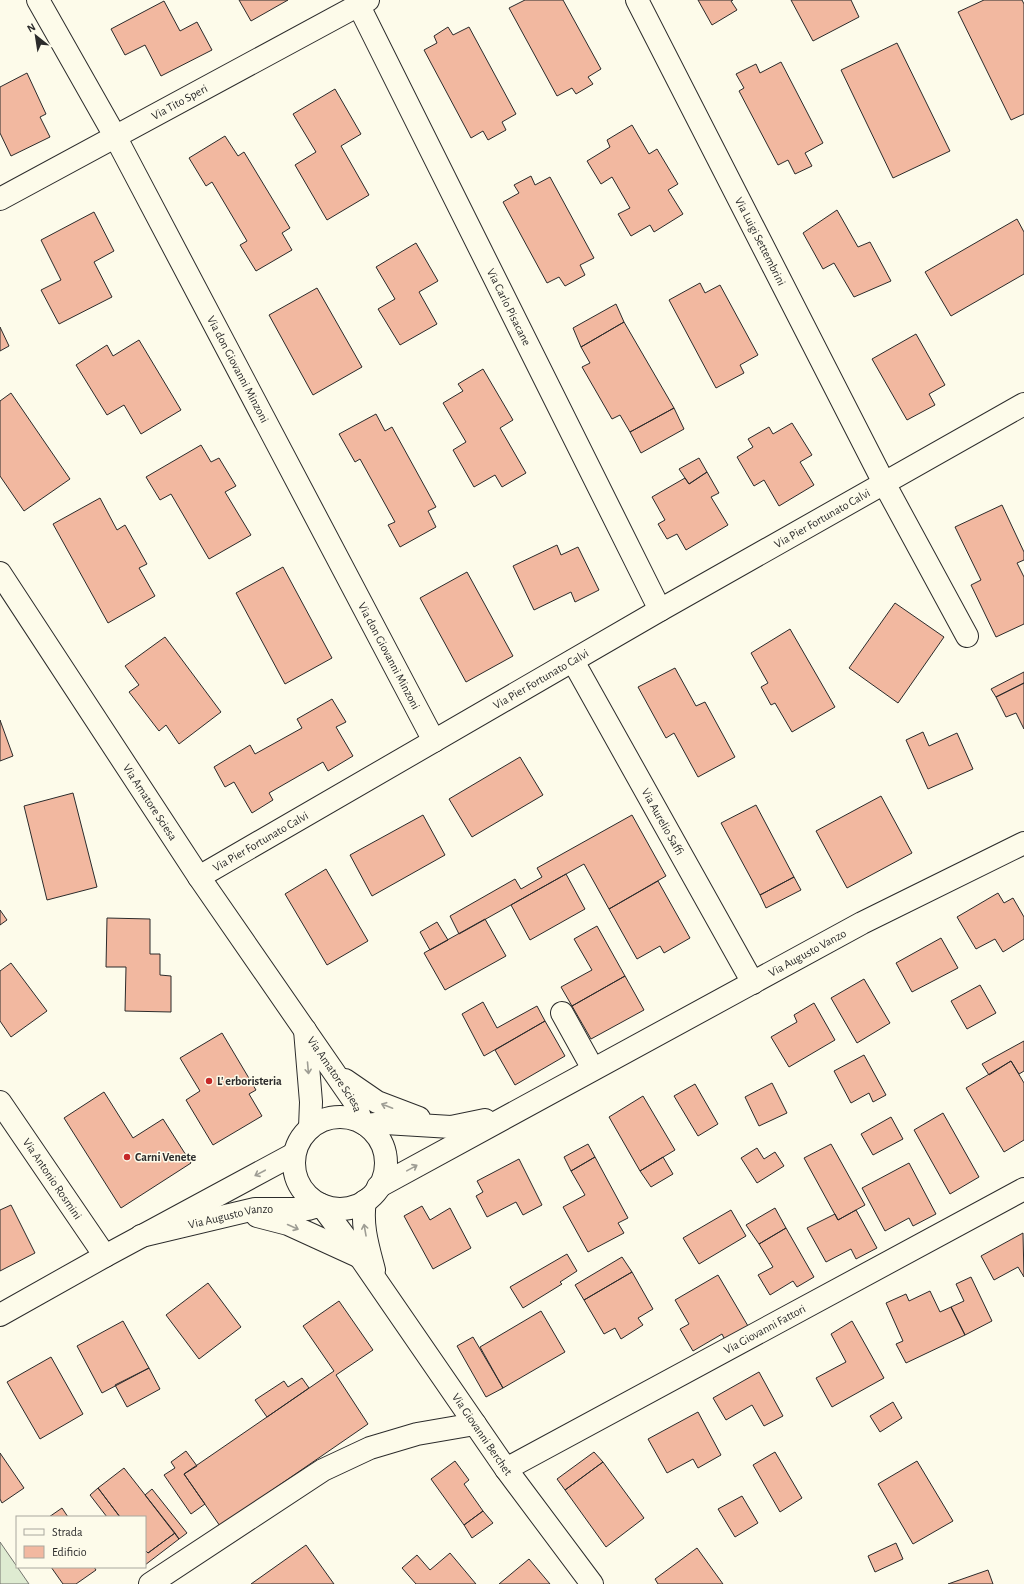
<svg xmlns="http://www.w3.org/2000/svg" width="1024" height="1584" viewBox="0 0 1024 1584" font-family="'Alegreya Sans',sans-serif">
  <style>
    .green { fill: #deebd1; stroke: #74746e }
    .building { fill: #f2b8a0; stroke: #2b2b2b }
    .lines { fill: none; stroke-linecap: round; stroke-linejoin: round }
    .minor-casing { stroke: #2b2b2b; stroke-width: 24 }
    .minor { stroke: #fdfbea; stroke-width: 22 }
    .oneway { stroke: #9e9d94 }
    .poi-dot { fill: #c62828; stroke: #fdfbea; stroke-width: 1.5 }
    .labels { text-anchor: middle; stroke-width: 3; stroke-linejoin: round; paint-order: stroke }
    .street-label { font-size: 12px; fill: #2b2b2b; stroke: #fdfbea }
    .poi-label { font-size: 12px; font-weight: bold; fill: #2b2b2b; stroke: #fdfbea; text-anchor: start }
  </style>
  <rect width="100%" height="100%" fill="#fdfbea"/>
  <!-- green -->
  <path class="green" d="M 0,1542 L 29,1584 L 0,1584 Z"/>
  <!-- building -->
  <path class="building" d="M 239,0 L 288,0 L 251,21 Z
    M 525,0 L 563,0 L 601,69 L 588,77 L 593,84 L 576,94 L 572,88 L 557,96 L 509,8 Z
    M 698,0 L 733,0 L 731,1 L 737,10 L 712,25 Z
    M 791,0 L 851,0 L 859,17 L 813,41 Z
    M 984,0 L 1022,0 L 1024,4 L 1024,114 L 1011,120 L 958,12 Z
    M 164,1 L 180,31 L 197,22 L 212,50 L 161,76 L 145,45 L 125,55 L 111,29 Z
    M 448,27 L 453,35 L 469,27 L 516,114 L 502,122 L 506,130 L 488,140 L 483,131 L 471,138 L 424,50 L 437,43 L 434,36 Z
    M 897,43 L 950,151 L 893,178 L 841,70 Z
    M 781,62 L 823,143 L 805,153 L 812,166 L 795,174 L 788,160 L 778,165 L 739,91 L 744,88 L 736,74 L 756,64 L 760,73 Z
    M 27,73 L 46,114 L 40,117 L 50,137 L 11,156 L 0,133 L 0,87 Z
    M 335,89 L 361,134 L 341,146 L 369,195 L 327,220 L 295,165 L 316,152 L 293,114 Z
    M 632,125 L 649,154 L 657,149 L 678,184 L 668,190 L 683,214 L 654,232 L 650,225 L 631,236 L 618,214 L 630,208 L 612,177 L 601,184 L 587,161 L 610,147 L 607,140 Z
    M 225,136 L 238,156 L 244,152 L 290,228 L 282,233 L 292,250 L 256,271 L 240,245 L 247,241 L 212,182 L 206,186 L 189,158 Z
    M 531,176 L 535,185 L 550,177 L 594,258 L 580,265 L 585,275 L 565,286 L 559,277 L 547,283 L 503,202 L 519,193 L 514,185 Z
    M 837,210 L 858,247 L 870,242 L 891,281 L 854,297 L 834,263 L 823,269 L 803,233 Z
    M 94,212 L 114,251 L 94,262 L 112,297 L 59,324 L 41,290 L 61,280 L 41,240 Z
    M 1017,219 L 1024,232 L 1024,274 L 951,316 L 925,272 Z
    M 416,243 L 438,281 L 419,292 L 437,324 L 400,345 L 378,309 L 395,299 L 376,267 Z
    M 700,283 L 705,293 L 720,285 L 758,355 L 740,365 L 744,373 L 716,388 L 669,300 Z
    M 317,288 L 362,367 L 313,395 L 269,315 Z
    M 616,304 L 624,322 L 581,347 L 573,328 Z
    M 624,322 L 674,408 L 630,432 L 620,415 L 612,419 L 582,367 L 590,363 L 581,347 Z
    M 0,327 L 9,346 L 0,351 Z
    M 916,334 L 945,385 L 929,394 L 935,405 L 907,420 L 872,359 Z
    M 139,340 L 181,410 L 141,434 L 124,405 L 107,415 L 76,365 L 107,345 L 113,356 Z
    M 483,369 L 513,420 L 500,428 L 526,473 L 502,487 L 495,475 L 474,487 L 453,450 L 466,442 L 443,403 L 463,391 L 458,384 Z
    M 11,393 L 70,479 L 24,511 L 0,476 L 0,401 Z
    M 674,408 L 684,429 L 641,453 L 630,432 Z
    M 376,414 L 385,431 L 392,427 L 436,507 L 428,511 L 436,527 L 400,547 L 388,525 L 395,522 L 360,459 L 355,462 L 339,434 Z
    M 792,423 L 812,455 L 800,462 L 814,485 L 779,506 L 764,480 L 754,486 L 737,457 L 753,447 L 748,439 L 769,427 L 773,434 Z
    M 201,445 L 211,462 L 219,458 L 236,486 L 225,492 L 251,535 L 209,559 L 171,494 L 160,500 L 146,477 Z
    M 699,458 L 707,472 L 689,484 L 679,469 Z
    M 707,472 L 719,493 L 711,497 L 728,525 L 686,550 L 677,534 L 667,539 L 658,524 L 665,520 L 652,497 L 685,478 L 689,484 Z
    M 100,498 L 117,530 L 125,525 L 147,564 L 139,568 L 155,596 L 108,623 L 53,524 Z
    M 1002,505 L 1024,552 L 1024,560 L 1017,563 L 1024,577 L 1024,624 L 996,637 L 971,585 L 981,580 L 955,527 Z
    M 557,545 L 561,555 L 578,547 L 599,590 L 575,602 L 571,592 L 534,610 L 513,566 Z
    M 283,567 L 332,658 L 285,684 L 236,593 Z
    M 467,572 L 513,656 L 466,682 L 420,598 Z
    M 895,603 L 944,637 L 898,703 L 849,668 Z
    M 790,629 L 835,707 L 792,732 L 775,703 L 771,705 L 761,687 L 768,683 L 751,653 Z
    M 165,637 L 221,712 L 179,744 L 166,725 L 159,731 L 129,692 L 139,685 L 125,666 Z
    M 675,668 L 696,706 L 705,702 L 735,757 L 698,777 L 674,733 L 666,738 L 638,687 Z
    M 1024,672 L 1024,683 L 996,697 L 991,689 Z
    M 1024,683 L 1024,729 L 1016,713 L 1006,717 L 996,697 Z
    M 332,699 L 346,722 L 336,727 L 353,756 L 328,771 L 323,762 L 269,793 L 273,800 L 252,813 L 234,782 L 225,787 L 214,767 L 250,745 L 255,754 L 302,728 L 297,719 Z
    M 0,720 L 13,756 L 0,761 Z
    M 923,732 L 929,746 L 957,733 L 973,769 L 928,789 L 906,740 Z
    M 520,757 L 543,795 L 472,837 L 449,799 Z
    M 73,793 L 97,887 L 47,900 L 24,806 Z
    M 881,796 L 912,853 L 847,888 L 816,831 Z
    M 756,805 L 794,877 L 760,895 L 721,823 Z
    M 423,815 L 445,855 L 372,896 L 350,855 Z
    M 632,815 L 666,876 L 609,909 L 584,864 L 459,934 L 450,916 L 515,879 L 521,889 L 542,877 L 537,868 Z
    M 326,869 L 368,941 L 327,965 L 285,894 Z
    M 566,874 L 585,909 L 530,940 L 511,905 Z
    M 794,877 L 801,890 L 766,908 L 760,895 Z
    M 658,881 L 690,938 L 664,953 L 660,946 L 637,959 L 609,909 Z
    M 998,893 L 1004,903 L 1013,898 L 1024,917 L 1024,939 L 1003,952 L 995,939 L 976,949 L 957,917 Z
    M 0,910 L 7,920 L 0,925 Z
    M 107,918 L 150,919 L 150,954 L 160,954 L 160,975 L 171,976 L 171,1012 L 125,1011 L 126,967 L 106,967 Z
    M 485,919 L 506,956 L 445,990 L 424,953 Z
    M 437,922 L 448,940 L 430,950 L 420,932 Z
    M 597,926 L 625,976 L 572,1006 L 561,987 L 592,970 L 574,939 Z
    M 941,938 L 958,968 L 912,992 L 896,963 Z
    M 11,963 L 47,1011 L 11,1037 L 0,1021 L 0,971 Z
    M 625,976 L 644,1010 L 591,1039 L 572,1006 Z
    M 864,979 L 890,1023 L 857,1043 L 831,998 Z
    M 980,985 L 996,1013 L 967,1029 L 951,1001 Z
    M 483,1002 L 497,1028 L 537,1006 L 545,1021 L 484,1056 L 462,1014 Z
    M 814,1003 L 835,1040 L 789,1067 L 771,1037 L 797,1022 L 794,1015 Z
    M 545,1021 L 565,1056 L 515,1085 L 495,1050 Z
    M 222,1033 L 256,1090 L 249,1094 L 262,1116 L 213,1145 L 186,1100 L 200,1091 L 180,1058 Z
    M 1024,1041 L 1024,1071 L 1019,1074 L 1011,1061 L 989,1075 L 982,1064 Z
    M 864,1055 L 886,1095 L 873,1102 L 869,1093 L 851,1103 L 834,1071 Z
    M 1011,1061 L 1024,1083 L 1024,1140 L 1004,1152 L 966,1088 Z
    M 772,1083 L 787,1113 L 759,1126 L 745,1097 Z
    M 695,1084 L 718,1124 L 698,1136 L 674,1096 Z
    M 104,1092 L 133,1138 L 163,1119 L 191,1163 L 121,1208 L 64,1118 Z
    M 643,1096 L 675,1150 L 640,1171 L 609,1117 Z
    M 943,1113 L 979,1177 L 950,1194 L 914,1130 Z
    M 891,1117 L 903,1139 L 873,1155 L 861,1134 Z
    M 588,1144 L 595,1157 L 571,1171 L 564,1157 Z
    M 831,1144 L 865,1205 L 838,1220 L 804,1158 Z
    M 757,1148 L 764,1159 L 775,1152 L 784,1166 L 757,1183 L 741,1158 Z
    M 595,1157 L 628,1218 L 618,1223 L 624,1233 L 588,1252 L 563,1207 L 585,1195 L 571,1171 Z
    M 663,1157 L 673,1174 L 651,1187 L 640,1171 Z
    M 519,1159 L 542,1205 L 523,1215 L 516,1202 L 487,1217 L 476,1196 L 483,1192 L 477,1181 Z
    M 909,1163 L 936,1214 L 913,1226 L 909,1218 L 885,1231 L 862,1188 Z
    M 11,1205 L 35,1253 L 0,1271 L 0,1210 Z
    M 422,1206 L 430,1220 L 450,1208 L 471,1248 L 433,1269 L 404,1216 Z
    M 775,1208 L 786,1228 L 759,1244 L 746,1225 Z
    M 731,1210 L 746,1236 L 699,1264 L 683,1238 Z
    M 856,1210 L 877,1248 L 856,1259 L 851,1249 L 826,1262 L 807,1228 L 835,1214 L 838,1220 Z
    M 786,1228 L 814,1277 L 797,1287 L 793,1281 L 770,1295 L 758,1275 L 773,1267 L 759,1244 Z
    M 1023,1233 L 1024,1277 L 1018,1267 L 994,1280 L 981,1256 Z
    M 567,1254 L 577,1271 L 560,1282 L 562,1284 L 523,1308 L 510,1287 Z
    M 622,1257 L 632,1272 L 584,1300 L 575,1285 Z
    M 632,1272 L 653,1309 L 638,1318 L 643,1325 L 621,1339 L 615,1328 L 604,1334 L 584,1300 Z
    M 718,1275 L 748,1326 L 725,1340 L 722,1334 L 693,1351 L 680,1329 L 689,1324 L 675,1300 Z
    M 971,1277 L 992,1321 L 965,1335 L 951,1307 L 964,1301 L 956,1284 Z
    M 208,1283 L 241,1327 L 199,1359 L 166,1315 Z
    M 930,1291 L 940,1312 L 951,1307 L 965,1335 L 906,1363 L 896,1344 L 903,1341 L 886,1303 L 906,1294 L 909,1301 Z
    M 339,1301 L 373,1350 L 336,1375 L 368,1424 L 220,1526 L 184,1474 L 334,1371 L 303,1326 Z
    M 541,1311 L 565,1352 L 503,1388 L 480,1347 Z
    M 123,1321 L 149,1368 L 102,1393 L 77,1346 Z
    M 852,1321 L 884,1378 L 832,1407 L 816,1378 L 846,1362 L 831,1334 Z
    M 473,1337 L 503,1388 L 486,1397 L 457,1346 Z
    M 51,1357 L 83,1414 L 40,1439 L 7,1382 Z
    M 149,1368 L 160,1389 L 127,1407 L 115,1385 Z
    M 759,1372 L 783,1416 L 764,1426 L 752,1405 L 726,1420 L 713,1398 Z
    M 302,1378 L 309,1388 L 267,1417 L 255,1400 L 284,1381 L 288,1387 Z
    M 893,1402 L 902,1418 L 880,1432 L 870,1416 Z
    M 698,1412 L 721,1455 L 698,1468 L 693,1459 L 667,1473 L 648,1439 Z
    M 186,1451 L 197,1466 L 184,1474 L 205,1504 L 191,1514 L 164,1475 L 175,1468 L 171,1462 Z
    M 594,1452 L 603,1462 L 565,1490 L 557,1479 Z
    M 775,1452 L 802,1498 L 780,1512 L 753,1465 Z
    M 0,1453 L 24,1488 L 2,1503 L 0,1499 Z
    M 455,1461 L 469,1480 L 464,1484 L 483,1511 L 464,1525 L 431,1479 Z
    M 917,1461 L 953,1521 L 913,1544 L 878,1484 Z
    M 603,1462 L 644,1518 L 606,1547 L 565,1490 Z
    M 124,1468 L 175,1533 L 148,1553 L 145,1550 L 145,1517 L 120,1517 L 98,1488 Z
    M 98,1488 L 120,1517 L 107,1517 L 90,1495 Z
    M 152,1489 L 187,1533 L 179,1539 L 145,1495 Z
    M 742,1496 L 758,1523 L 735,1537 L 718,1509 Z
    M 62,1508 L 68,1517 L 49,1517 Z
    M 483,1511 L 493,1523 L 472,1538 L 464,1525 Z
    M 175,1533 L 179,1539 L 145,1565 L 145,1550 L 148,1553 Z
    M 896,1543 L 903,1559 L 875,1572 L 868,1556 Z
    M 306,1545 L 334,1584 L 251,1584 Z
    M 697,1548 L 723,1584 L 658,1584 L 655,1579 Z
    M 450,1553 L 476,1584 L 416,1584 L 402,1568 L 417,1555 L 430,1570 Z
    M 529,1559 L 550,1584 L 499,1584 Z
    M 51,1567 L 94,1567 L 96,1570 L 76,1584 L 63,1584 Z
    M 988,1570 L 993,1584 L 948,1584 Z"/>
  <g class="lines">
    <!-- minor casing -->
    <g class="minor-casing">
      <g id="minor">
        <path id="s1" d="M 38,0 L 115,136 L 434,741"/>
        <path id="s2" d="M 356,0 L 660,610"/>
        <path id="s3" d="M 637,0 L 884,483 L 967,636"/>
        <path id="s4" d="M 0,199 L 368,0"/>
        <path id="s5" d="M 0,573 L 199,877 L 356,1104 L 361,1121"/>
        <path id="s6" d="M 573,661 L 753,983"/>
        <path id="s7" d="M 199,877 L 660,610 L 1024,404"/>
        <path d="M 562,1013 L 593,1069"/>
        <path d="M 305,1030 L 311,1102 L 310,1128"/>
        <path d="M 345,1080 L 377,1102 L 419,1118"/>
        <path id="s8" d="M 0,1102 L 105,1256"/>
        <circle cx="340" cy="1163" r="46"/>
        <path d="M 366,1125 L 385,1123 L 451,1127 L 485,1120"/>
        <path id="s9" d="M 378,1187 L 862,923 L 1024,843"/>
        <path d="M 365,1201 C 361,1225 368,1247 374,1270"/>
        <path d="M 257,1216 L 288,1224 L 358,1256"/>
        <path id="s10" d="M 141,1236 L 255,1209 L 308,1209 L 321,1205 L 360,1257 L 506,1469 L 592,1584"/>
        <path d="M 0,1315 L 105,1256 L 294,1154"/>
        <path id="s11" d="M 506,1469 L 1024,1189"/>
        <path d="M 150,1584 L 323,1470 L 370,1448 L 417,1434 L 475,1424"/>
      </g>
    </g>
    <!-- minor -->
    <use href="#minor" class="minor"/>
  </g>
  <!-- one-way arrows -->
  <defs><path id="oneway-shaft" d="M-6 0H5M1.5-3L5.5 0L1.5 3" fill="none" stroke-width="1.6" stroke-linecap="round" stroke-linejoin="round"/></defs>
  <g class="oneway">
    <use href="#oneway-shaft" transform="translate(308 1068) rotate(85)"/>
    <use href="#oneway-shaft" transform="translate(387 1106) rotate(-159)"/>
    <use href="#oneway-shaft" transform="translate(412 1168) rotate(-29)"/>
    <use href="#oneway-shaft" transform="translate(260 1173) rotate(152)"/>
    <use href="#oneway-shaft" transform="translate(293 1227) rotate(24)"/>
    <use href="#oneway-shaft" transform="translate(365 1230) rotate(-100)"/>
  </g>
  <!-- markers -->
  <g class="poi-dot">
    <circle cx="209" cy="1081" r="4"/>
    <circle cx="127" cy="1157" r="4"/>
  </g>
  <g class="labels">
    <!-- street labels -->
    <g class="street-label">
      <text dy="4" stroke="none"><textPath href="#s4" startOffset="204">Via Tito Speri</textPath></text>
      <text dy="4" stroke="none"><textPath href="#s3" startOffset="271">Via Luigi Settembrini</textPath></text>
      <text dy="4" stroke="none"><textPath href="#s2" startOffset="343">Via Carlo Pisacane</textPath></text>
      <text dy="4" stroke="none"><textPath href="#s1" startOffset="420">Via don Giovanni Minzoni</textPath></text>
      <text dy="4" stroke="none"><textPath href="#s7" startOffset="719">Via Pier Fortunato Calvi</textPath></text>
      <text dy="4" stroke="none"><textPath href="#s1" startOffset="744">Via don Giovanni Minzoni</textPath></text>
      <text dy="4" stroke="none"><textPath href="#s7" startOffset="395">Via Pier Fortunato Calvi</textPath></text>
      <text dy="4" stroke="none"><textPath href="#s5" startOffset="274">Via Amatore Sciesa</textPath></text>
      <text dy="4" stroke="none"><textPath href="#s6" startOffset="184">Via Aurelio Saffi</textPath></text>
      <text dy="4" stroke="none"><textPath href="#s7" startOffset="71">Via Pier Fortunato Calvi</textPath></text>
      <text dy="4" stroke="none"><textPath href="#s9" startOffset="489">Via Augusto Vanzo</textPath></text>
      <text dy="4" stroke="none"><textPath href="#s5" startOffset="603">Via Amatore Sciesa</textPath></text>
      <text dy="4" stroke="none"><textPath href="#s8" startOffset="93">Via Antonio Rosmini</textPath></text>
      <text dy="4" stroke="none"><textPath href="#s10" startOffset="92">Via Augusto Vanzo</textPath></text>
      <text dy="4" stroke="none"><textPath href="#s11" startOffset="294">Via Giovanni Fattori</textPath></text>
      <text dy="4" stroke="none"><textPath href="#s10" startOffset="464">Via Giovanni Berchet</textPath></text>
    </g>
    <!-- poi labels -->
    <g class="poi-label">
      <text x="217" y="1085">L' erboristeria</text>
      <text x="135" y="1161">Carni Venete</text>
    </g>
  </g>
  <!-- legend -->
  <rect x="16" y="1516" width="130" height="52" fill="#fdfbea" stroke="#a9a89e"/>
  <rect x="24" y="1529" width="20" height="6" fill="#fdfbea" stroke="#a9a89e"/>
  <text x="52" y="1536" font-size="12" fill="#2b2b2b">Strada</text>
  <rect x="24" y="1546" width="20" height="12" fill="#f2b8a0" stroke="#a9a89e"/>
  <text x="52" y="1556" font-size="12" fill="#2b2b2b">Edificio</text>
  <!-- north arrow -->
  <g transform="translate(36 36) rotate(330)" stroke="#fdfbea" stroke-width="3" paint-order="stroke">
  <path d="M0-3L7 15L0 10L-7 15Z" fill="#2b2b2b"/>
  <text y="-6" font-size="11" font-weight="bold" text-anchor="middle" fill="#2b2b2b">N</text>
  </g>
</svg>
